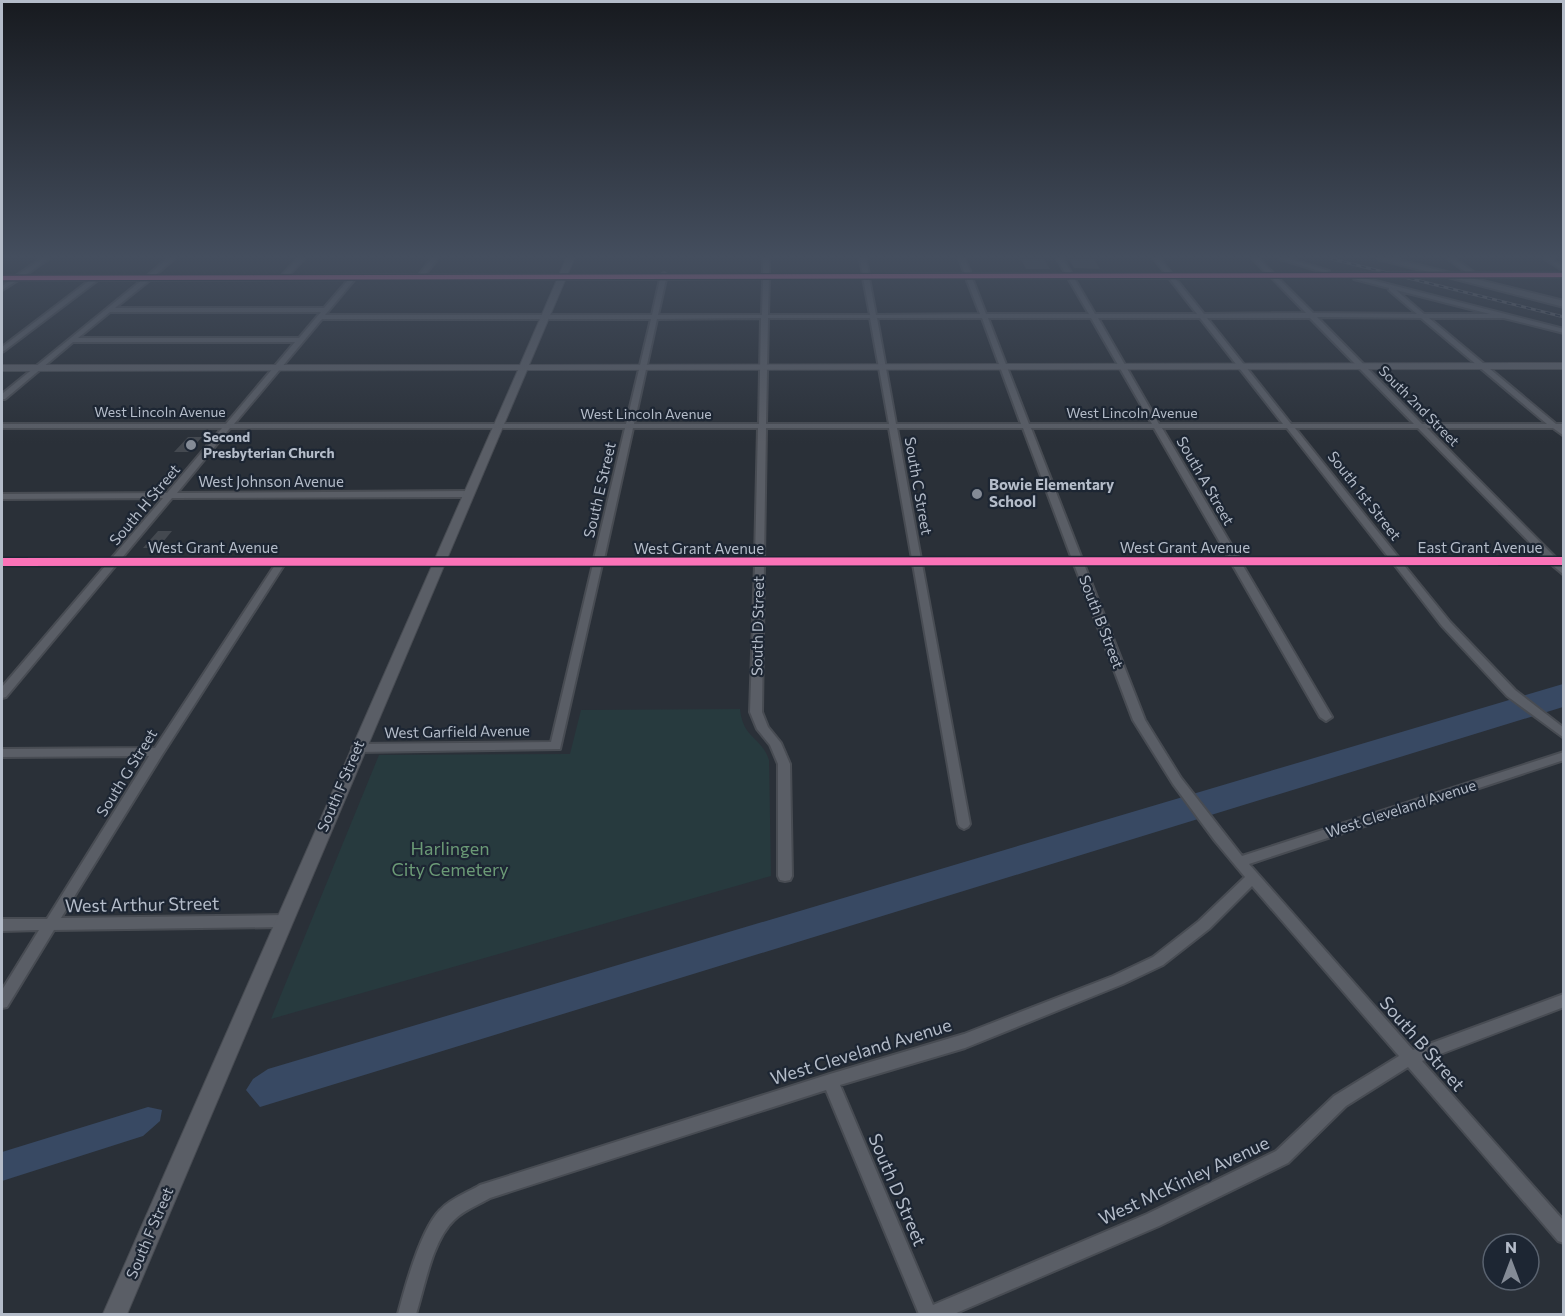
<svg xmlns="http://www.w3.org/2000/svg" width="1565" height="1316" viewBox="0 0 1565 1316" font-family="Commissioner,sans-serif">
  <style>
    .green { fill: #273a3e }
    .water { fill: #384963 }
    .building { fill: #444950 }
    .lines { fill: none; stroke-linecap: round; stroke-linejoin: round }
    .minor-casing { stroke: #484c53; stroke-width: 4 }
    .tertiary-casing { stroke: #484c53; stroke-width: 2 }
    .secondary-casing { stroke: #484c53; stroke-width: 4 }
    .minor { fill: #5a5e66; fill-rule: evenodd }
    .tertiary { fill: #5a5e66; fill-rule: evenodd }
    .secondary { fill: #595d64; fill-rule: evenodd }
    .rail-casing { stroke: #595d64; stroke-width: 3 }
    .rail { stroke: #1d2633; stroke-width: 1.5; stroke-dasharray: 5; stroke-linecap: butt }
    .cycleway-far1-casing { stroke: #1d2633; stroke-width: 7 }
    .cycleway-casing { stroke: #1d2633; stroke-width: 11 }
    .cycleway-far1 { stroke: #fb73b8; stroke-width: 4.5 }
    .cycleway { stroke: #fb73b8; stroke-width: 8 }
    .poi-dot { fill: #848b96; stroke: #1d2633; stroke-width: 2 }
    .labels { text-anchor: middle; stroke-width: 4.5; stroke-linejoin: round; paint-order: stroke }
    .far-street-label { font-size: 14px; fill: #b4bcc9; stroke: #1d2633 }
    .far-poi-label { font-size: 14px; font-weight: bold; fill: #b4bcc9; stroke: #1d2633; text-anchor: start }
    .street-label { font-size: 15px; fill: #b4bcc9; stroke: #1d2633 }
    .poi-label { font-size: 15px; font-weight: bold; fill: #b4bcc9; stroke: #1d2633; text-anchor: start }
    .near-park-label { font-size: 18px; fill: #6b9a76; stroke: #1d2633 }
    .near-street-label { font-size: 18px; fill: #b4bcc9; stroke: #1d2633 }
  </style>
  <rect width="100%" height="100%" fill="#2a3038"/>
  <!-- green -->
  <path class="green" d="M 740,709 C 743,739 761,736 769,760 L 771,876 L 271,1019 L 379,755 L 570,754 L 581,710 Z"/>
  <!-- water -->
  <path class="water" d="M 1563,684 L 1563,707 L 260,1107 L 246,1090 L 253,1079 L 268,1069 Z
    M 148,1107 L 162,1110 L 160,1121 L 143,1136 L 2,1181 L 2,1152 Z"/>
  <!-- building -->
  <path class="building" d="M 1021,259 L 1044,259 L 1050,269 L 1026,269 Z
    M 1069,259 L 1094,259 L 1100,269 L 1074,268 Z
    M 188,437 L 202,437 L 189,452 L 174,452 Z
    M 158,531 L 172,531 L 158,548 L 143,548 Z"/>
  <g class="lines">
    <!-- minor casing -->
    <g class="minor-casing">
      <path id="minor" d="M 41,259 L 48,259 L 24,276 L 147,276 L 167,259 L 174,259 L 154,276 L 281,276 L 297,259 L 304,259 L 288,276 L 419,275 L 431,259 L 437,259 L 425,275 L 661,275 L 664,273 L 667,275 L 763,275 L 763,259 L 769,259 L 769,275 L 863,275 L 860,259 L 866,259 L 869,275 L 965,274 L 959,259 L 965,259 L 971,274 L 1066,274 L 1057,259 L 1063,259 L 1072,274 L 1166,274 L 1154,259 L 1160,259 L 1172,274 L 1267,274 L 1253,259 L 1259,259 L 1274,274 L 1467,273 L 1448,259 L 1455,259 L 1475,273 L 1564,273 L 1564,277 L 1360,277 L 1564,329 L 1564,333 L 1504,318 L 1429,318 L 1556,424 L 1564,424 L 1564,428 L 1562,428 L 1564,436 L 1553,428 L 1427,428 L 1556,558 L 1564,558 L 1564,564 L 1561,564 L 1564,566 L 1564,575 L 1551,564 L 1403,564 L 1450,622 L 1515,690 L 1564,728 L 1564,738 L 1507,696 L 1442,626 L 1394,564 L 1242,564 L 1332,717 L 1326,721 L 1320,717 L 1232,564 L 1084,564 L 1145,720 L 1181,778 L 1242,856 L 1564,752 L 1564,760 L 1249,864 L 1413,1050 L 1564,994 L 1564,1007 L 1422,1061 L 1564,1221 L 1564,1243 L 1558,1241 L 1408,1067 L 1346,1106 L 1288,1163 L 1159,1226 L 954,1314 L 919,1314 L 826,1090 L 490,1198 C 478,1205 464,1210 454,1220 C 432,1241 425,1286 416,1314 L 398,1314 C 405,1287 421,1229 440,1210 C 451,1198 467,1193 480,1185 L 830,1074 L 964,1034 L 1113,976 L 1153,957 L 1199,921 L 1245,877 L 1215,841 L 1173,784 L 1133,720 L 1074,564 L 922,564 L 970,824 L 968,827 L 964,829 L 960,827 L 958,824 L 913,564 L 764,564 L 762,712 L 768,727 L 781,743 L 790,764 L 792,876 L 790,880 L 785,881 L 780,880 L 778,876 L 778,764 L 770,745 L 757,729 L 750,712 L 755,564 L 602,564 L 560,749 L 358,752 L 354,751 L 352,748 L 354,745 L 358,744 L 551,742 L 593,564 L 284,565 L 162,755 L 61,918 L 284,915 L 289,917 L 291,921 L 289,925 L 284,927 L 54,930 L 7,1007 L 2,1008 L 2,990 L 39,930 L 2,931 L 2,919 L 47,919 L 149,756 L 2,757 L 2,749 L 155,748 L 275,565 L 116,565 L 6,697 L 2,698 L 2,687 L 106,565 L 2,565 L 2,559 L 111,559 L 163,498 L 2,499 L 2,494 L 167,493 L 222,428 L 2,428 L 2,424 L 226,424 L 295,342 L 73,342 L 5,399 L 2,399 L 2,394 L 142,280 L 98,280 L 4,351 L 2,352 L 2,347 L 90,280 L 18,280 L 2,290 L 2,286 L 10,280 L 2,280 L 2,276 L 16,276 ZM 1271,277 L 1306,313 L 1204,314 L 1175,278 ZM 1277,277 L 1354,277 L 1354,279 L 1389,288 L 1389,290 L 1417,314 L 1313,313 ZM 763,278 L 762,315 L 658,315 L 666,279 ZM 769,278 L 863,278 L 870,315 L 768,315 ZM 869,278 L 966,278 L 980,314 L 876,315 ZM 972,278 L 1068,278 L 1089,314 L 986,314 ZM 1074,278 L 1169,278 L 1197,314 L 1095,314 ZM 349,279 L 324,308 L 115,308 L 150,280 ZM 355,279 L 660,279 L 652,315 L 325,315 ZM 1396,290 L 1490,314 L 1424,314 ZM 110,312 L 321,312 L 299,338 L 78,338 ZM 1317,317 L 1421,318 L 1547,424 L 1422,424 ZM 761,318 L 759,424 L 634,424 L 657,319 ZM 768,318 L 870,318 L 889,424 L 766,424 ZM 877,318 L 982,318 L 1021,424 L 896,424 ZM 988,318 L 1091,318 L 1152,424 L 1029,424 ZM 1098,318 L 1200,318 L 1283,424 L 1159,424 ZM 1207,318 L 1310,318 L 1414,424 L 1291,424 ZM 322,319 L 651,319 L 626,424 L 234,424 ZM 230,428 L 625,428 L 594,559 L 121,559 L 172,498 L 469,497 L 473,494 L 469,491 L 177,493 ZM 633,428 L 758,428 L 755,559 L 604,559 ZM 766,428 L 889,428 L 912,559 L 764,559 ZM 897,428 L 1023,428 L 1072,559 L 921,559 ZM 1031,428 L 1154,428 L 1229,558 L 1082,559 ZM 1162,428 L 1287,428 L 1389,558 L 1239,558 ZM 1295,428 L 1418,428 L 1545,558 L 1399,558 ZM 1252,886 L 1399,1056 L 1334,1096 L 1276,1151 L 1147,1214 L 933,1305 L 840,1085 L 965,1048 L 1123,984 L 1163,965 L 1209,929 Z
        M 1280,259 L 1290,259 L 1329,271 L 1326,273 Z
        M 1545,259 L 1552,259 L 1564,266 L 1564,271 Z"/>
    </g>
    <!-- tertiary casing -->
    <g class="tertiary-casing">
      <path id="tertiary" d="M 566,259 L 574,259 L 529,365 L 1564,363 L 1564,369 L 527,370 L 127,1314 L 103,1314 L 518,370 L 2,371 L 2,365 L 520,365 Z"/>
    </g>
    <!-- secondary casing -->
    <g class="secondary-casing">
      <path id="secondary" d="M 1378,259 L 1394,259 L 1564,301 L 1564,307 Z"/>
    </g>
    <!-- minor -->
    <use href="#minor" class="minor"/>
    <!-- tertiary -->
    <use href="#tertiary" class="tertiary"/>
    <!-- secondary -->
    <use href="#secondary" class="secondary"/>
    <!-- rail casing -->
    <g class="rail-casing">
      <path id="rail" d="M 1332,259 L 1564,317"/>
    </g>
    <!-- rail -->
    <use href="#rail" class="rail"/>
    <!-- cycleway-far1 casing -->
    <g class="cycleway-far1-casing">
      <path id="cycleway-far1" d="M 2,278 L 1564,275"/>
    </g>
    <!-- cycleway casing -->
    <g class="cycleway-casing">
      <path id="cycleway" d="M 2,562 L 1564,561"/>
    </g>
    <!-- cycleway-far1 -->
    <use href="#cycleway-far1" class="cycleway-far1"/>
    <!-- cycleway -->
    <use href="#cycleway" class="cycleway"/>
  </g>
  <!-- sky -->
  <linearGradient id="sky" x2="0" y2="1"><stop stop-color="#171a1f"/><stop offset="0.58" stop-color="#444e5e"/><stop offset="1" stop-color="#444e5e" stop-opacity="0"/></linearGradient>
  <rect width="1565" height="443" fill="url(#sky)"/>
  <!-- markers -->
  <g class="poi-dot">
    <circle cx="191" cy="445" r="6"/>
    <circle cx="977" cy="494" r="6"/>
  </g>
  <g class="labels">
    <!-- far-street labels -->
    <g class="far-street-label">
      <text transform="translate(1419 406) rotate(45)" y="5">South 2nd Street</text>
      <text x="160" y="417">West Lincoln Avenue</text>
      <text x="1132" y="418">West Lincoln Avenue</text>
      <text x="646" y="419">West Lincoln Avenue</text>
    </g>
    <!-- far-poi labels -->
    <g class="far-poi-label">
      <text x="203" y="442">Second<tspan x="203" dy="16">Presbyterian Church</tspan></text>
    </g>
    <!-- street labels -->
    <g class="street-label">
      <text transform="translate(1205 481) rotate(60)" y="5">South A Street</text>
      <text x="271" y="487">West Johnson Avenue</text>
      <text transform="translate(918 486) rotate(80)" y="5">South C Street</text>
      <text transform="translate(600 490) rotate(-77)" y="5">South E Street</text>
      <text transform="translate(1364 496) rotate(52)" y="5">South 1st Street</text>
      <text transform="translate(145 505) rotate(-50)" y="5">South H Street</text>
      <text x="213" y="553">West Grant Avenue</text>
      <text x="1185" y="553">West Grant Avenue</text>
      <text x="1480" y="553">East Grant Avenue</text>
      <text x="699" y="554">West Grant Avenue</text>
      <text transform="translate(1101 622) rotate(69)" y="5">South B Street</text>
      <text transform="translate(758 626) rotate(-89)" y="5">South D Street</text>
      <text transform="translate(457 732) rotate(-1)" y="5">West Garfield Avenue</text>
      <text transform="translate(127 773) rotate(-58)" y="5">South G Street</text>
      <text transform="translate(341 786) rotate(-67)" y="5">South F Street</text>
      <text transform="translate(1401 809) rotate(-18)" y="5">West Cleveland Avenue</text>
      <text transform="translate(150 1233) rotate(-67)" y="5">South F Street</text>
    </g>
    <!-- poi labels -->
    <g class="poi-label">
      <text x="989" y="490">Bowie Elementary<tspan x="989" dy="17">School</tspan></text>
    </g>
    <!-- near-park labels -->
    <g class="near-park-label">
      <text x="450" y="855">Harlingen<tspan x="450" dy="21">City Cemetery</tspan></text>
    </g>
    <!-- near-street labels -->
    <g class="near-street-label">
      <text transform="translate(142 905) rotate(-1)" y="6">West Arthur Street</text>
      <text transform="translate(1422 1044) rotate(49)" y="6">South B Street</text>
      <text transform="translate(861 1052) rotate(-17)" y="6">West Cleveland Avenue</text>
      <text transform="translate(1184 1181) rotate(-25)" y="6">West McKinley Avenue</text>
      <text transform="translate(897 1190) rotate(67)" y="6">South D Street</text>
    </g>
  </g>
  <!-- border -->
  <rect width="1565" height="1316" fill="none" stroke="#b4bcc9" stroke-width="6"/>
  <!-- north arrow -->
  <g transform="translate(1511 1262)"><circle r="28" fill="#1d2633" stroke="#59626f" stroke-width="1.5"/>
  <path d="M0-4.5L10 22L0 15L-10 22Z" fill="#848b96"/>
  <text y="-9" font-size="16" font-weight="bold" text-anchor="middle" fill="#b4bcc9">N</text>
  </g>
</svg>
